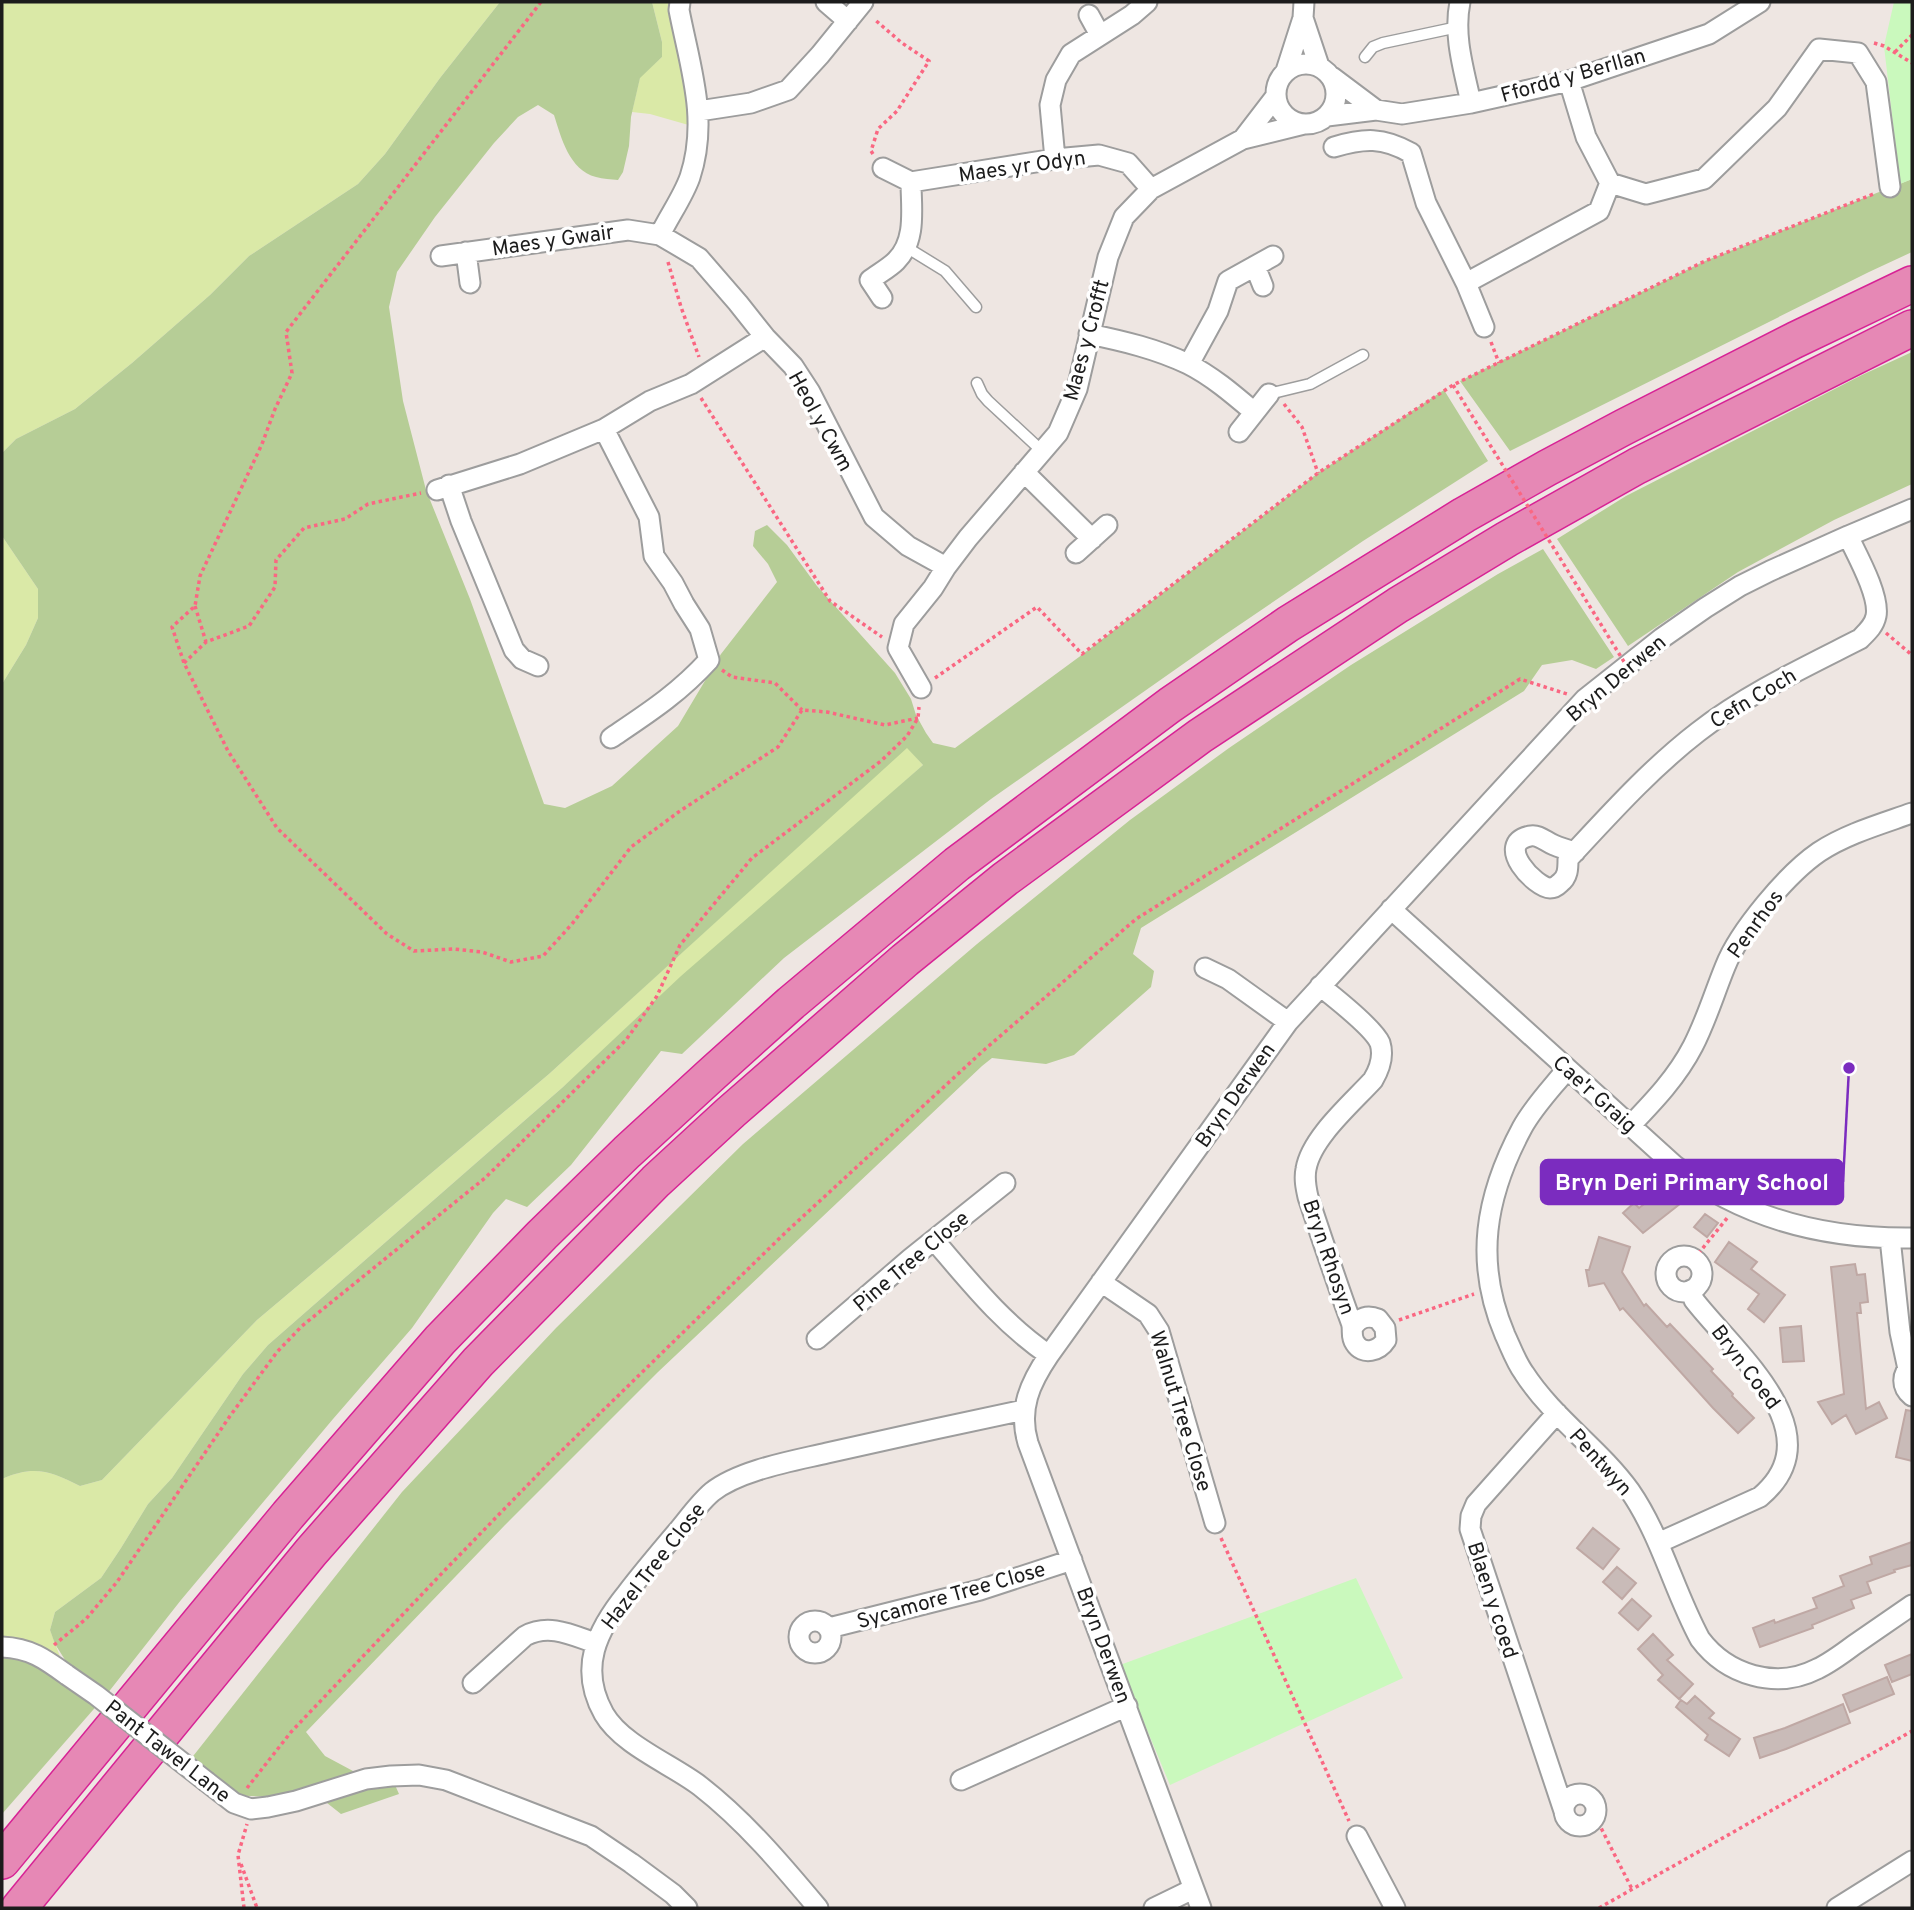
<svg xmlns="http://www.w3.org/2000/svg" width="1914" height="1910" viewBox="0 0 1914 1910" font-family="Overpass,sans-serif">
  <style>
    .grass { fill: #dae9a7 }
    .forest { fill: #b6cd96 }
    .park { fill: #caf9bd }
    .building { fill: #c9bbb8; stroke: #bfa8a4; stroke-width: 2 }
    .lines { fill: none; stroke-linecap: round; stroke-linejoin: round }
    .service-casing { stroke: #9d9d9d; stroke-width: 13 }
    .minor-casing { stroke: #9d9d9d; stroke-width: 23 }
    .motorway-casing { stroke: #d72395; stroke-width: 38 }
    .path { stroke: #fa6782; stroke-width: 3.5; stroke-dasharray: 3.5 3.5; stroke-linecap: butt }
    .service { stroke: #fff; stroke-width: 10 }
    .minor { stroke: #fff; stroke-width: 19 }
    .motorway { stroke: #e688b5; stroke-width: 35 }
    .minor-bridge-casing { stroke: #9d9d9d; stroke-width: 23; stroke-linecap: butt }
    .path-bridge { stroke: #fa6782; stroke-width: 3.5; stroke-dasharray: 3.5 3.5; stroke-linecap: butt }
    .minor-bridge { stroke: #fff; stroke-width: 19 }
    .labels { text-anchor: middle; stroke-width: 7; stroke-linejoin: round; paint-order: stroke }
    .street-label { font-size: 21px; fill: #1c1c1c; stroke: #fff }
    .leader { fill: none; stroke: #7b2cbf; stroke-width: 2.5 }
    .callout-dot { fill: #7b2cbf; stroke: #fff; stroke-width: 2.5 }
    .callout { fill: #7b2cbf; stroke: #7b2cbf; stroke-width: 2.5 }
    .callout-label { font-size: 23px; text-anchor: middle; font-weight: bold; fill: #fff }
  </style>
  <rect width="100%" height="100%" fill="#eee6e2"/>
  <!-- grass -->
  <path class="grass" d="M 2,2 L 500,2 L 440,78 L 385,154 L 358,184 L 249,256 L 210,295 L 132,363 L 75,409 L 16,439 L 2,453 Z
    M 652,2 L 680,2 L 699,128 L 650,114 L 632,112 L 640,77 L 662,57 L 662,42 Z
    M 2,536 L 38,589 L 38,618 L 26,645 L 2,684 Z
    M 907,747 L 923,765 L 563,1087 L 268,1345 L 243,1374 L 172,1478 L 148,1504 L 121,1548 L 101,1578 L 55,1612 L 50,1630 L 67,1675 L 2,1647 L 2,1479 C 34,1465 50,1471 80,1486 L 102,1480 L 257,1320 L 549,1074 Z"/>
  <!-- forest -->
  <path class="forest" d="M 500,2 L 652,2 L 662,42 L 662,57 L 640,78 L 631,117 L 629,146 L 623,172 L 618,180 C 611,179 603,179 596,177 C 569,170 561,137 554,115 L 538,105 L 518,117 L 494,143 L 435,217 L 397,272 L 389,307 L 403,401 L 426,490 L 470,599 L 544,804 L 565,808 L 612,786 L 678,726 L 721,654 L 777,582 L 768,564 L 753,546 L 755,531 L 767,525 L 787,545 L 817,586 L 895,673 L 911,699 L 916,715 L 926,733 L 933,743 L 955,748 L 1079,657 L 1318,473 L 1444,390 L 1488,461 L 1363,541 L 1223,636 L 991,799 L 784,958 L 682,1054 L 661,1051 L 571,1165 L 527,1207 L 506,1199 L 493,1213 L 412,1328 L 333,1419 L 181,1600 L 107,1694 L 2,1814 L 2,1647 L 79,1682 L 55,1644 L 50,1630 L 55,1612 L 101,1578 L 121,1548 L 148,1504 L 172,1478 L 243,1374 L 268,1345 L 563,1087 L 681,976 L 923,765 L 907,748 L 549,1074 L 257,1320 L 102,1480 L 80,1486 C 50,1471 34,1465 2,1479 L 2,684 L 26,645 L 38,618 L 38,589 L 2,536 L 2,453 L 16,439 L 75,409 L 132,363 L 210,295 L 249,256 L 358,184 L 385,154 L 440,78 Z
    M 1912,179 L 1912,252 L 1869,272 L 1510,451 L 1460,381 L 1705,261 Z
    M 1912,352 L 1912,484 L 1834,520 L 1738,572 L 1628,646 L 1557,539 L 1626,496 L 1862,375 Z
    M 1543,549 L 1614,657 L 1596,669 L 1572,660 L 1542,665 L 1524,691 L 1141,928 L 1133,954 L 1154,971 L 1151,987 L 1074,1055 L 1046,1064 L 992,1058 L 982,1066 L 658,1372 L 505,1525 L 306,1732 L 325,1756 L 353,1771 L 391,1776 L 399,1794 L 341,1814 L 322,1799 L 226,1795 L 190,1760 L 402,1492 L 556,1328 L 743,1144 L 977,944 L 1130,820 L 1229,748 L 1351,665 L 1498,574 Z"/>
  <!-- park -->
  <path class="park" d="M 1894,2 L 1912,2 L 1912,179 L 1900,184 L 1884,46 Z
    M 1356,1578 L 1403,1678 L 1170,1785 L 1120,1665 Z"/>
  <!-- building -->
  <path class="building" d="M 1668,1186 L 1681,1203 L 1643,1233 L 1623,1213 L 1634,1203 L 1639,1208 Z
    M 1705,1214 L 1718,1223 L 1707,1237 L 1694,1227 Z
    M 1599,1237 L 1630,1247 L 1622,1272 L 1644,1306 L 1646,1304 L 1667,1327 L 1670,1324 L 1713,1369 L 1711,1371 L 1733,1394 L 1732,1396 L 1754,1418 L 1738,1433 L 1713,1408 L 1623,1308 L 1620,1310 L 1604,1283 L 1589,1286 L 1586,1270 L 1589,1270 Z
    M 1729,1242 L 1757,1262 L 1751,1269 L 1785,1295 L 1764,1322 L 1748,1309 L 1759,1294 L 1715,1262 Z
    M 1855,1264 L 1857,1275 L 1865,1274 L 1868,1302 L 1860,1303 L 1861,1313 L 1857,1313 L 1866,1409 L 1879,1402 L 1887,1418 L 1856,1434 L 1846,1415 L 1832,1424 L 1818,1402 L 1844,1394 L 1831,1267 Z
    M 1801,1326 L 1804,1361 L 1783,1362 L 1780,1328 Z
    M 1906,1410 L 1912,1411 L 1912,1461 L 1896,1457 Z
    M 1593,1528 L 1619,1549 L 1603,1569 L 1577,1548 Z
    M 1912,1542 L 1912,1565 L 1894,1570 L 1895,1572 L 1867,1582 L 1871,1593 L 1851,1600 L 1854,1608 L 1812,1625 L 1813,1628 L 1760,1647 L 1753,1628 L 1774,1620 L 1775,1623 L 1817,1608 L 1813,1598 L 1844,1586 L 1840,1576 L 1872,1564 L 1870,1557 Z
    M 1617,1567 L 1636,1583 L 1622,1599 L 1603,1582 Z
    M 1632,1599 L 1651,1616 L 1638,1630 L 1619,1613 Z
    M 1653,1634 L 1673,1655 L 1667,1660 L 1693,1684 L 1679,1699 L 1658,1680 L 1663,1675 L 1638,1649 Z
    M 1912,1654 L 1912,1674 L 1892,1682 L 1885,1665 Z
    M 1887,1677 L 1894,1694 L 1850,1712 L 1843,1695 Z
    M 1695,1696 L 1714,1713 L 1709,1718 L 1740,1739 L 1729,1756 L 1705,1740 L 1708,1735 L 1676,1707 L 1681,1700 L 1687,1704 Z
    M 1843,1704 L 1850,1723 L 1786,1749 L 1760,1758 L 1754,1738 L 1785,1728 Z"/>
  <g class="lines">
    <!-- service casing -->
    <g class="service-casing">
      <path id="service" d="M 1365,57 L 1373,47 L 1383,43 L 1458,27
        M 906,247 L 945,271 L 976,307
        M 977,383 L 982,394 L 988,401 L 1042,451
        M 1269,394 L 1310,384 L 1363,355"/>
    </g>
    <!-- minor casing -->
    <g class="minor-casing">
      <path id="minor" d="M 826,2 L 848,21
        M 1460,2 C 1453,36 1464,70 1471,103
        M 1089,15 L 1100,35
        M 1303,18 L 1319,66
        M1276 94a30 30 0 1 1 60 0a30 30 0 1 1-60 0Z
        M 1286,71 L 1303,18 L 1304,2
        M 1332,77 L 1376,110
        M 1569,81 L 1586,137 L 1610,183 L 1646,194 L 1704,179 L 1777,108 L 1819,49 L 1858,53 L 1876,82 L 1890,187
        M 699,111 L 751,103 L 788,90 L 820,55 L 863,2
        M 1327,116 L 1376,110 L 1402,114 L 1471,103 L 1569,81 L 1709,34 L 1760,2
        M 1243,139 L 1276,96
        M 1334,147 C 1364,138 1383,137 1411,153 L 1426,203 L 1466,283 L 1484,327
        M 1055,159 L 1050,105 L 1056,80 L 1071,54 L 1132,15 L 1147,2
        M 883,168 L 911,182 L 1055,159 L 1099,155 L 1128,163 L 1151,189
        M 660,235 C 669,216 683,197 690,177 C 709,119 690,67 679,10 L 680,2
        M 466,252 L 470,283
        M 441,256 L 628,230 L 660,235 L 699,258 L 738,303 L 765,337
        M 1255,266 L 1263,286
        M 1466,283 L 1599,211 L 1610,183
        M 882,298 L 870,280 C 878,274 889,268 896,261 C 917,240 911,208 911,182
        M 1089,334 C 1123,341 1157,349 1188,364 C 1212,376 1234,395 1254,412
        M 1189,364 L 1218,311 L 1228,281 L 1273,256
        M 604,429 L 649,517 L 654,556 L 673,583 L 684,604 L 700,629 L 709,660 C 678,694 648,713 611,738
        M 1239,432 L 1269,394
        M 1024,472 L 1092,539
        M 449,485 L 461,521 L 514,650 L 522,659 L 538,666
        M 437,490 L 520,464 L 604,429 L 650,401 L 691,384 L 765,337 L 793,366 L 810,392 L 874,517 L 908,546 L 946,567 L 933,588 L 904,624 L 898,648 L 921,688
        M 1076,553 L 1107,525
        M 946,567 L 968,538 L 1058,433 L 1077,389 L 1108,257 L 1124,217 L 1151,189 L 1243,139 L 1304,124
        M 1575,852 C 1568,850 1561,848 1554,845 C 1546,842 1539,834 1530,836 C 1493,844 1536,888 1550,888 C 1554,888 1557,886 1560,883 C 1568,877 1568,869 1568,859 C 1609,815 1650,769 1698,732 C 1747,694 1805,667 1860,639 C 1867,632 1874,626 1876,616 C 1880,596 1857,555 1848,536
        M 1391,909 L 1674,1165 C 1743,1219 1826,1239 1912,1238
        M 1205,968 L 1228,979 L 1288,1022
        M 1320,986 C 1334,997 1374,1029 1380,1043 C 1384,1056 1379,1070 1373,1080 C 1352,1103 1311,1138 1306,1169 C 1304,1179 1306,1188 1308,1197 C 1322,1239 1336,1281 1351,1322 C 1354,1329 1350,1336 1355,1343 C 1363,1356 1379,1351 1386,1340 L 1385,1328 L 1378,1319 C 1368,1315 1359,1317 1353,1327
        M 1567,1069 C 1552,1088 1534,1106 1522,1128 C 1485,1197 1474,1262 1505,1335 C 1511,1348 1516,1362 1524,1373 C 1553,1418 1599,1448 1630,1491 C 1661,1536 1674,1591 1700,1639 C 1727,1675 1776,1690 1817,1669 C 1830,1663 1842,1654 1854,1645 C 1873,1632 1893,1618 1912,1605
        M 1630,1126 C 1654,1101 1677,1077 1693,1046 C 1706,1021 1714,994 1725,967 C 1739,931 1787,874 1819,852 C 1846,834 1881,824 1912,813
        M 1890,1238 L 1900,1332 L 1908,1369
        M 934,1240 C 970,1282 1003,1324 1049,1355
        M1666 1274a18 18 0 1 1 36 0a18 18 0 1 1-36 0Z
        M 1101,1282 L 1148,1314 L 1159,1331 L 1215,1523
        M 817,1339 L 910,1259 L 1005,1183
        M 1912,1365 C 1901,1374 1901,1387 1912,1396
        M 1557,1413 L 1476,1504 L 1471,1516 L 1470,1529 L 1564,1811
        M 1658,1543 L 1760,1497 C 1836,1433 1734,1352 1694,1300 L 1691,1290
        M799 1637a16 16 0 1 1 32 0a16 16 0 1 1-32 0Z
        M 829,1628 L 980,1590 L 1072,1560
        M 2,1647 C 30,1648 45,1659 67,1675
        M 473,1683 L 525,1636 C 549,1623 572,1635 595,1643
        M 961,1780 L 1127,1706
        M 207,1782 L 234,1803 L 251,1809 L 268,1807 L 296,1801 L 366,1779 L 391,1776 L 419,1775 L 446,1780 L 591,1836 L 631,1863 L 673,1894 L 687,1908
        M1564 1810a16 16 0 1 1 32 0a16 16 0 1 1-32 0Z
        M 1357,1836 L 1395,1908
        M 818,1908 C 782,1865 745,1821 700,1786 C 671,1764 622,1745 604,1714 C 578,1668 597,1630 627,1593 C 643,1572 660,1552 677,1532 C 688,1519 699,1503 712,1492 C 740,1470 793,1461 827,1453 C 893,1438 958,1424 1024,1410
        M 1154,1908 L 1193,1889
        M 1201,1908 L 1028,1443 C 1018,1409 1030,1383 1049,1355 L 1288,1022 L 1585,699 L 1662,638 L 1705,608 L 1740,586 L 1770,571 L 1848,536 L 1912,509
        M 1837,1908 L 1912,1861"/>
    </g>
    <!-- motorway casing -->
    <g class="motorway-casing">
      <path id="motorway" d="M 2,1861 L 288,1515 L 440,1340 L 542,1235 L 627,1152 L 712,1074 L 791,1003 L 957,864 L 1170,705 L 1288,624 L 1464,515 L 1547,468 L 1624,427 L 1795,340 L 1912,284
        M 19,1908 L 311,1552 L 478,1362 L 656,1181 L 731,1112 L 905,960 L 1005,879 L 1200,736 L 1398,605 L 1507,539 L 1637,466 L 1912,328"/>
    </g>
    <!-- path -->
    <path class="path" d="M 541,2 L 286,332 L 292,373 L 275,409 L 262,444 L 200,576 L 195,606 L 172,627 L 184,663 L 228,751 L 277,828 L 387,934 L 414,951 L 454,949 L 482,952 L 511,962 L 543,956 L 572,924 L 631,847 L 680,811 L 778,747 L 802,710 L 827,712 L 885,725 L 918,718
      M 1874,43 L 1884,46 L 1912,63
      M 1895,52 L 1912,35
      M 873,154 L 871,151 L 878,129 L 897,111 L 929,61 L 902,43 L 874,19
      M 668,262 L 681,307 L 699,357
      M 1491,342 L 1499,363
      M 701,398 L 830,601 L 882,637
      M 1284,404 L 1302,427 L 1318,473
      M 195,606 L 206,642
      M 1886,633 L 1912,655
      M 184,663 L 206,642 L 249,626 L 275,587 L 276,560 L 304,528 L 345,519 L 368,504 L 421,493
      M 722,670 L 732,677 L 775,683 L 802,710
      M 935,678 L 1037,607 L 1082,654 L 1318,473 L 1453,385 L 1705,261 L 1876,193
      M 1694,1259 L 1728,1217
      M 1399,1320 L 1474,1294
      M 1221,1538 L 1349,1821
      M 54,1645 L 86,1619 L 117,1582 L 230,1416 L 277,1352 L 302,1326 L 485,1178 L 626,1040 L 657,996 L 680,945 L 752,858 L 881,761 L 907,736 L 918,718 L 919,707
      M 247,1788 L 291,1732 L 446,1569 L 549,1463 L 786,1232 L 984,1050 L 1136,919 L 1520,679 L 1567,694
      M 1595,1816 L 1632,1889
      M 241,1864 L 257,1908
      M 244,1908 L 238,1855 L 247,1824
      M 1599,1908 L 1912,1731"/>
    <!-- service -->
    <use href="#service" class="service"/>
    <!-- minor -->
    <use href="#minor" class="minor"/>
    <!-- motorway -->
    <use href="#motorway" class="motorway"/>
    <!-- minor-bridge casing -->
    <g class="minor-bridge-casing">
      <path id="minor-bridge" d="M 67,1675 L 96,1695 L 207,1782"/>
    </g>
    <!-- path-bridge -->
    <path class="path-bridge" d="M 1453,385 L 1626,665"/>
    <!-- minor-bridge -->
    <use href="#minor-bridge" class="minor-bridge"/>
  </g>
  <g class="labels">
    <!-- street labels -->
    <g class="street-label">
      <text transform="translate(1573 75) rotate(-16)" y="7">Ffordd y Berllan</text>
      <text transform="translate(1022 166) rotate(-8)" y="7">Maes yr Odyn</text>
      <text transform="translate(553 240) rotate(-8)" y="7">Maes y Gwair</text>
      <text transform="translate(1086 340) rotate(-75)" y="7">Maes y Crofft</text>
      <text transform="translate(821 421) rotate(61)" y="7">Heol y Cwm</text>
      <text transform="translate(1616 678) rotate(-40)" y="7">Bryn Derwen</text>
      <text transform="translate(1753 698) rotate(-31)" y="7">Cefn Coch</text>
      <text transform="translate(1755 924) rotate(-54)" y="7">Penrhos</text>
      <text transform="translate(1595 1094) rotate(42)" y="7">Cae'r Graig</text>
      <text transform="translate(1235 1095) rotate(-55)" y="7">Bryn Derwen</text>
      <text transform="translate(1329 1257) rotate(71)" y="7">Bryn Rhosyn</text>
      <text transform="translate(911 1261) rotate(-40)" y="7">Pine Tree Close</text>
      <text transform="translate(1746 1367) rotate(53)" y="7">Bryn Coed</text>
      <text transform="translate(1181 1411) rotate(73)" y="7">Walnut Tree Close</text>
      <text transform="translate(1601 1462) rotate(48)" y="7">Pentwyn</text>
      <text transform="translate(653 1566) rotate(-52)" y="7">Hazel Tree Close</text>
      <text transform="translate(951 1595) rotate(-16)" y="7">Sycamore Tree Close</text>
      <text transform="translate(1493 1600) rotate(72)" y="7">Blaen y coed</text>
      <text transform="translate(1104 1645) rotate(70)" y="7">Bryn Derwen</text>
      <text transform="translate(168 1751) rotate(38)" y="7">Pant Tawel Lane</text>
    </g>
  </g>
  <!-- callouts -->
  <path class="leader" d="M1849 1068L1843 1182"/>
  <circle class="callout-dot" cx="1849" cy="1068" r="7"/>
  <rect class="callout" x="1541" y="1160" width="302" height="44" rx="7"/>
  <g class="callout-label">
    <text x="1692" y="1190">Bryn Deri Primary School</text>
  </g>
  <!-- border -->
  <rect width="1914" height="1910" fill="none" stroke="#1c1c1c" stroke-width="7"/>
</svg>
